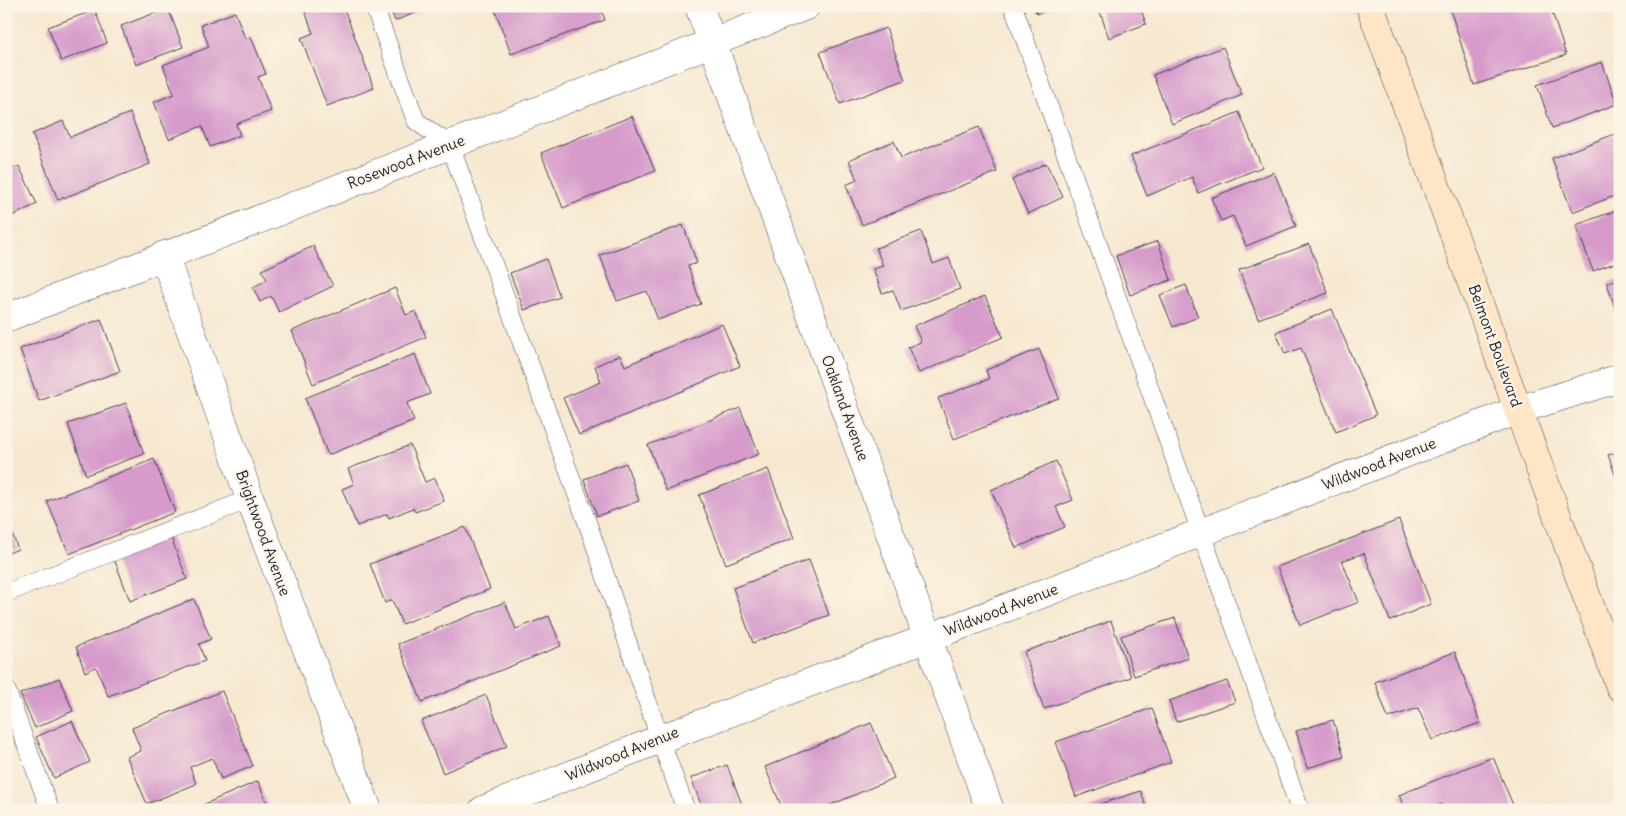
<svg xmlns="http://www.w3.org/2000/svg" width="1626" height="816" viewBox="0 0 1626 816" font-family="Delius,sans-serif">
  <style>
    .building { fill: #d69bcb }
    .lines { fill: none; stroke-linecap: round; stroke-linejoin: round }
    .lane-casing { stroke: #424051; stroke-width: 19 }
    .street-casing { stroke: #424051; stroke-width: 29 }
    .secondary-casing { stroke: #424051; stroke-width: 29 }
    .lane { stroke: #fff; stroke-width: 18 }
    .street { stroke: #fff; stroke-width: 28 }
    .secondary { stroke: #fee5c5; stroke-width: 28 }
    .labels { text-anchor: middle; stroke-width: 4.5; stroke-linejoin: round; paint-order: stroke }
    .street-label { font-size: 15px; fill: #22223b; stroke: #fcf5e5 }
  </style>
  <rect width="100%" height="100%" fill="#fcf5e5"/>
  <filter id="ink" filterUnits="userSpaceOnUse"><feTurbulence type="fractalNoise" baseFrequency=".02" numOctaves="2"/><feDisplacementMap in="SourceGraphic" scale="10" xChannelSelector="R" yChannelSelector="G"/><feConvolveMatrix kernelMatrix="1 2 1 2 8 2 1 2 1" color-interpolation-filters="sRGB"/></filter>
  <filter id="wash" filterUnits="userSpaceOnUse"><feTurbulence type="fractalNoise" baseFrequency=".0096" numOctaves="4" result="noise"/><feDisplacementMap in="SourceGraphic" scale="20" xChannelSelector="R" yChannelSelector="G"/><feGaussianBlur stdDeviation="1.12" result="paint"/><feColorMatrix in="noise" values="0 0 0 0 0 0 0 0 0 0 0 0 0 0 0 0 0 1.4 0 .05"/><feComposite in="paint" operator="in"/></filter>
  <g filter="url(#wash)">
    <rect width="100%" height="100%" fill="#f7e8d0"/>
    <g id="blocks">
      <!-- building -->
      <path class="building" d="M 303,6 L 343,6 L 374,88 L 327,106 L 301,38 L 313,33 Z
        M 389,6 L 432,6 L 395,21 Z
        M 496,6 L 600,6 L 605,20 L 511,54 L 494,7 Z
        M 1034,6 L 1055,6 L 1037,14 Z
        M 1098,6 L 1148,6 L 1141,9 L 1146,24 L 1109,38 Z
        M 1449,6 L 1550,6 L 1566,55 L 1474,85 Z
        M 168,8 L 183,47 L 136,65 L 121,26 Z
        M 95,10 L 107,43 L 61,61 L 48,27 Z
        M 235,12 L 245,38 L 251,37 L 266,74 L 258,77 L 271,111 L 236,124 L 240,135 L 210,147 L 202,126 L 169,139 L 154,102 L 174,94 L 163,65 L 209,47 L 201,25 Z
        M 886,28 L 905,80 L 840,104 L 820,52 Z
        M 1223,47 L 1242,95 L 1172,124 L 1153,75 Z
        M 1602,62 L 1617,104 L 1552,128 L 1537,85 Z
        M 1239,112 L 1262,167 L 1198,193 L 1192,177 L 1147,196 L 1131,156 Z
        M 130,113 L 150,164 L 58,200 L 32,134 L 63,121 L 70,137 Z
        M 632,116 L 655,171 L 563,208 L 541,153 Z
        M 979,127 L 997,172 L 862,225 L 846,185 L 857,180 L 849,160 L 894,141 L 901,158 Z
        M 1620,132 L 1620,194 L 1572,212 L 1552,158 Z
        M 1046,163 L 1063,197 L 1028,214 L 1012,180 Z
        M 19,166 L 37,204 L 6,219 L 6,172 Z
        M 1274,172 L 1296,226 L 1246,246 L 1233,216 L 1221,221 L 1211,198 Z
        M 1620,209 L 1620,261 L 1593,271 L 1576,225 Z
        M 683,225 L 697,263 L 688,266 L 701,304 L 658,320 L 647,291 L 617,301 L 600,255 Z
        M 921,231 L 933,264 L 949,258 L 960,289 L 901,311 L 893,290 L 882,293 L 873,269 L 883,266 L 876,248 Z
        M 1158,241 L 1171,280 L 1130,295 L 1116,256 Z
        M 1309,244 L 1328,293 L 1258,319 L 1239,270 Z
        M 313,246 L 333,286 L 279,312 L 271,296 L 260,302 L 253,287 L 267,280 L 262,270 Z
        M 546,259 L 560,297 L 524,310 L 510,273 Z
        M 1620,278 L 1620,320 L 1619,320 L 1607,283 Z
        M 1186,285 L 1198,317 L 1173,327 L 1160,295 Z
        M 395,288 L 406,315 L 416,311 L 426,337 L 313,384 L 292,331 Z
        M 985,296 L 1003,337 L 919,373 L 908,347 L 921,342 L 914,326 Z
        M 1332,309 L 1376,415 L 1336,432 L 1301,348 L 1285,354 L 1276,332 Z
        M 101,319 L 120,371 L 39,401 L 20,349 Z
        M 722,324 L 740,366 L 579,435 L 563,398 L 601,382 L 595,366 L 620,355 L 625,366 Z
        M 1039,349 L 1059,398 L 954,439 L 938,398 L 989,379 L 986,370 Z
        M 415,354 L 430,394 L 407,403 L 414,421 L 328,455 L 305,398 Z
        M 126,403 L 144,454 L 86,475 L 68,424 Z
        M 740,408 L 759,454 L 666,491 L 648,445 Z
        M 410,445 L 425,482 L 435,478 L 444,501 L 415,512 L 413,508 L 389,518 L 387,514 L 357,526 L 342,489 L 354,484 L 348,469 Z
        M 1620,451 L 1620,480 L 1618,477 L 1616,477 L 1608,455 Z
        M 154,459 L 175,512 L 69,554 L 47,501 Z
        M 1056,461 L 1073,500 L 1056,507 L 1065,527 L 1016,548 L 991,490 Z
        M 626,463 L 639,501 L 597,516 L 584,479 Z
        M 768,469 L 794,538 L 726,564 L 699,495 Z
        M 6,518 L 18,549 L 6,554 Z
        M 1399,520 L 1431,604 L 1390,621 L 1364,553 L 1342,561 L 1359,602 L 1300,625 L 1277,567 Z
        M 465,527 L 490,589 L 402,624 L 392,600 L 385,603 L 370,564 Z
        M 170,535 L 187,579 L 130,601 L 113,556 Z
        M 809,560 L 829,615 L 753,643 L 733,588 Z
        M 194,599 L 211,639 L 199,644 L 205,661 L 108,696 L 96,667 L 85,672 L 76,647 Z
        M 505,602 L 516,629 L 549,616 L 561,646 L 422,702 L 398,644 Z
        M 1175,618 L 1188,658 L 1134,676 L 1121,636 Z
        M 1111,621 L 1131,677 L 1044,709 L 1024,652 Z
        M 1455,652 L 1480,723 L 1432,740 L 1418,708 L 1388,718 L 1375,682 Z
        M 59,678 L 73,711 L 35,728 L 20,694 Z
        M 1227,681 L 1235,702 L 1176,722 L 1169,701 Z
        M 222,691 L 253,766 L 221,779 L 212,758 L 190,767 L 196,784 L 147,804 L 127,757 L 141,751 L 132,728 Z
        M 486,695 L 507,746 L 443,773 L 421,721 Z
        M 1152,708 L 1171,762 L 1076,797 L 1056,742 Z
        M 1333,720 L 1344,757 L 1307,768 L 1296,731 Z
        M 72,721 L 90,762 L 54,778 L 36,737 Z
        M 871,723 L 894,778 L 819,810 L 783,810 L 765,767 Z
        M 1493,757 L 1515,810 L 1443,810 L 1441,804 L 1427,810 L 1405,810 L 1399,795 Z
        M 727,765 L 744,810 L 703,810 L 691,778 Z
        M 258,781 L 270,810 L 191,810 Z
        M 1141,791 L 1147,810 L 1085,810 L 1085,809 Z"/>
    </g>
  </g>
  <g filter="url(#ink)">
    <use href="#blocks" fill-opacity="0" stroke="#424051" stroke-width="1"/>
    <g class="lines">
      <!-- lane casing -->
      <g class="lane-casing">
        <path id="lane" d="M 374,6 L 416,121 L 450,145 L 591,533 L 660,739 L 686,810
          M 1013,6 L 1300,810
          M 6,593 L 250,499
          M 6,689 L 50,810"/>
      </g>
      <!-- street casing -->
      <g class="street-casing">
        <path id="street" d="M 699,6 L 990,810
          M 164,255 L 250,499 L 368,810
          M 6,318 L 806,6
          M 483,810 L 660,739 L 928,638 L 1518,410 L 1620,378"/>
      </g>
      <!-- secondary casing -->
      <g class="secondary-casing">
        <path id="secondary" d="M 1370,6 L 1620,687"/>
      </g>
      <!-- lane -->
      <use href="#lane" class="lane"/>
      <!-- street -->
      <use href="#street" class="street"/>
      <!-- secondary -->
      <use href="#secondary" class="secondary"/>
    </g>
  </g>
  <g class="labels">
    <!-- street labels -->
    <g class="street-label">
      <text transform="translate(406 162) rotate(-21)" y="5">Rosewood Avenue</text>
      <text transform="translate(1495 346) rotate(70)" y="5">Belmont Boulevard</text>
      <text transform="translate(845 408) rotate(70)" y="5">Oakland Avenue</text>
      <text transform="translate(1379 464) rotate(-21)" y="5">Wildwood Avenue</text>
      <text transform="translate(263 533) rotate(70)" y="5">Brightwood Avenue</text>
      <text transform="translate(1001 610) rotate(-21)" y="5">Wildwood Avenue</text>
      <text transform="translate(622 754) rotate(-22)" y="5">Wildwood Avenue</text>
    </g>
  </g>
  <!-- margin -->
  <rect width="1626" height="816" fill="none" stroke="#fcf5e5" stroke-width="25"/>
</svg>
